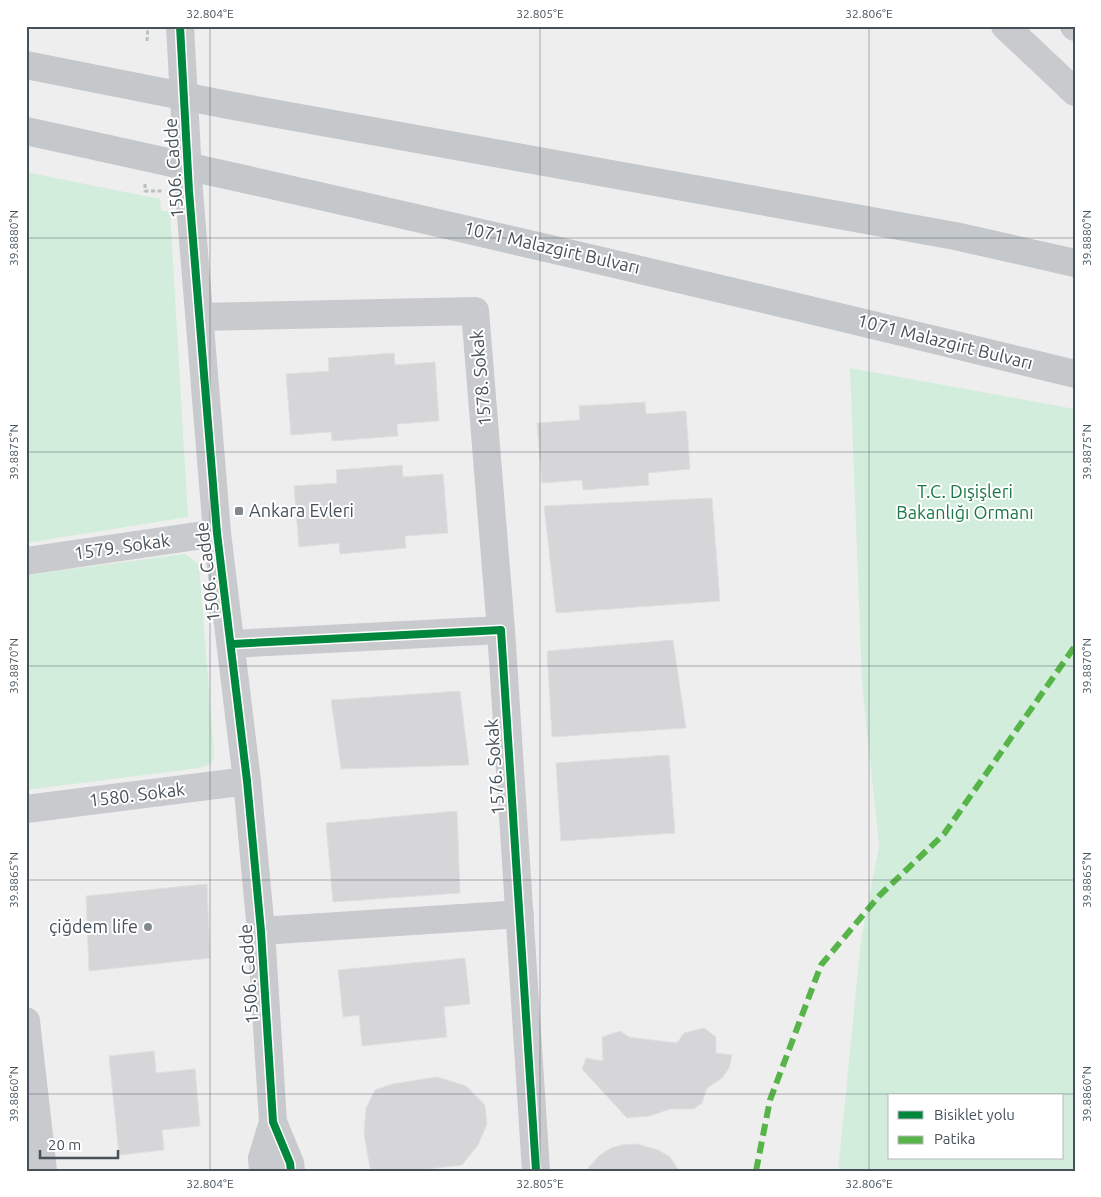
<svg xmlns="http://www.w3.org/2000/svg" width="1101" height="1197" viewBox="0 0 1101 1197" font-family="Ubuntu,sans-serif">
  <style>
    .green { fill: #d3eddc; fill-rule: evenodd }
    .building { fill: #d6d6d8; stroke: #e0e0e1 }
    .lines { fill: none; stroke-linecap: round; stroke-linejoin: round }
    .path { stroke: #b7c2be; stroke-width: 3; stroke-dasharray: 4 2.5; stroke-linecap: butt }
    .minor { stroke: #c8cacd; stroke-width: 28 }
    .major { stroke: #c4c8cb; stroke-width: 28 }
    .quiet { stroke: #57b448; stroke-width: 6; stroke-dasharray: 12 6; stroke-linecap: butt }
    .cycleway-casing { stroke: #fff; stroke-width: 11 }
    .cycleway { stroke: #00873e; stroke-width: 8 }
    .ticks { fill: none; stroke: #46515a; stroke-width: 1; stroke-opacity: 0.45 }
    .poi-dot { fill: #81888e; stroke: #fff; stroke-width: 2 }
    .labels { text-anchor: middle; stroke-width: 4; stroke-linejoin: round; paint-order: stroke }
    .street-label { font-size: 18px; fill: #46515a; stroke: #fff }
    .park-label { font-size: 18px; fill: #1a7846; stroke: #fff }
    .poi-label { font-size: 18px; fill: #46515a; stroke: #fff; text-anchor: start }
    .neatline { fill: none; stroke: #46515a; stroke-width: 2 }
    .ticks-label { font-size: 12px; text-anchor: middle; fill: #46515a }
  </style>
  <rect width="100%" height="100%" fill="#efeeee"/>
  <!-- green -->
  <path class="green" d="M 26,172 L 160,199 L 161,211 L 170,211 L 188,517 L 26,543 Z
    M 850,368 L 1075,409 L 1075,1171 L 838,1171 L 861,940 L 879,846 L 862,684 ZM 890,1096 L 1062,1096 L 1062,1158 L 890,1158 Z
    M 185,554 L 199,564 L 214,754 L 212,763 L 200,768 L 26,790 L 26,575 Z"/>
  <!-- building -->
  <path class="building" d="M 394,353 L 395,365 L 435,362 L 439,421 L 397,424 L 398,436 L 332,441 L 331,432 L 291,435 L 286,374 L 329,371 L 328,358 Z
    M 645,402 L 646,414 L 686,411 L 690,469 L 648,473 L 649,485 L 583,490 L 582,480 L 542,483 L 537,423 L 580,420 L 579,406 Z
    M 402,465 L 403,477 L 443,474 L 448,533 L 405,536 L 406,548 L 340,554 L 339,543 L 299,547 L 294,486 L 337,483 L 336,470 Z
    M 712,498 L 720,601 L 556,613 L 544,506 Z
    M 673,640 L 686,728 L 552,737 L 547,651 Z
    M 460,691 L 469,765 L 341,769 L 331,700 Z
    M 669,755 L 675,833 L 561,841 L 556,763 Z
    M 457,811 L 460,893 L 333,902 L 326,823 Z
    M 207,884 L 210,958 L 89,971 L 86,896 Z
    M 465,958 L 470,1004 L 444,1007 L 447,1037 L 362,1046 L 359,1015 L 343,1017 L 338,970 Z
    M 704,1028 L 716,1037 L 716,1053 L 732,1055 L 729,1068 L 722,1078 L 707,1088 L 702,1103 L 694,1109 L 670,1109 L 650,1116 L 627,1118 L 582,1069 L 586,1058 L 603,1061 L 602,1037 L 620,1031 L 629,1037 L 677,1043 L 684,1033 Z
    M 154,1051 L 156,1073 L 195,1069 L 200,1126 L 162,1130 L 164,1150 L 119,1155 L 109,1056 Z
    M 437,1077 L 466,1086 L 485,1105 L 487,1124 L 478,1145 L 462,1165 L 412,1171 L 375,1171 L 370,1168 L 364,1134 L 366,1108 L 375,1090 L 392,1084 Z
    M 637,1144 L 658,1150 L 670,1157 L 679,1171 L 585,1171 L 600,1155 L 611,1148 L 622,1145 Z"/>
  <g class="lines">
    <!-- path -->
    <path class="path" d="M 147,41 L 148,26
      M 145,184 L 145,191 L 162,191"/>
    <!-- minor -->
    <path class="minor" d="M 180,26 L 189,191 L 217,533 L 247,781 L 261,931 L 273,1122 L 290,1163 L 291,1171
      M 1005,26 L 1075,92
      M 1074,26 L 1075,27
      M 200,317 L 475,311 L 501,630
      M 26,561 L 217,533
      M 232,644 L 501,630 L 536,1171
      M 26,809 L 247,781
      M 261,931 L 520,914
      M 26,1021 L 43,1171
      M 263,1171 L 262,1158 L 273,1122"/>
    <!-- major -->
    <path class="major" d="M 26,65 L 228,105 L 955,236 L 1075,263
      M 26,131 C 377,207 726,289 1075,374"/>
    <!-- quiet -->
    <path class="quiet" d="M 756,1171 L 770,1100 L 821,965 L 879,896 L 944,834 L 1075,646"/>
    <!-- cycleway casing -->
    <g class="cycleway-casing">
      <path id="cycleway" d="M 180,26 L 189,191 L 217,533 L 247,781 L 261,931 L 273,1122 L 290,1163 L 291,1171
        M 232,644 L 501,630 L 536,1171"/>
    </g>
    <!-- cycleway -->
    <use href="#cycleway" class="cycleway"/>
  </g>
  <!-- ticks -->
  <path class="ticks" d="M 210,26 L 210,1171M 540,26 L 540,1171M 869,26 L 869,1171M 26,238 L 1075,238M 26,452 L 1075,452M 26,666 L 1075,666M 26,880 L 1075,880M 26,1094 L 1075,1094"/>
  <!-- markers -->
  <g class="poi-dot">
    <rect x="234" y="506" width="10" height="10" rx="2.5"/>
    <circle cx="148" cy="927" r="5"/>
  </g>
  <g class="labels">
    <!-- street labels -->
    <g class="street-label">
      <text transform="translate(174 168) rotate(-94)" y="6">1506. Cadde</text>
      <text transform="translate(552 248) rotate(13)" y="6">1071 Malazgirt Bulvarı</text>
      <text transform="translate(945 342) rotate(14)" y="6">1071 Malazgirt Bulvarı</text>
      <text transform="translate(481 378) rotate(-95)" y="6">1578. Sokak</text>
      <text transform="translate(122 547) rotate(-8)" y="6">1579. Sokak</text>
      <text transform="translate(208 572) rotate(-97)" y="6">1506. Cadde</text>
      <text transform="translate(495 767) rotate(-94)" y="6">1576. Sokak</text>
      <text transform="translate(137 795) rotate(-7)" y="6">1580. Sokak</text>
      <text transform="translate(249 974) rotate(-94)" y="6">1506. Cadde</text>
    </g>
    <!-- park labels -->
    <g class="park-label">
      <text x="965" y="498">T.C. Dışişleri<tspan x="965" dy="21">Bakanlığı Ormanı</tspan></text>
    </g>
    <!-- poi labels -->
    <g class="poi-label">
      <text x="249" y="517">Ankara Evleri</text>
      <text x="138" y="933" text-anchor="end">çiğdem life</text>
    </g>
  </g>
  <!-- border -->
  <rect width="1101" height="1197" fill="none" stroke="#ffffff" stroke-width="55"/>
  <!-- legend -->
  <rect x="888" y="1094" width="175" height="65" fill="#ffffff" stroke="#b5b9bd"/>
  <rect x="898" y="1111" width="25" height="8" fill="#00873e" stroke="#b5b9bd"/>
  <text x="934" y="1120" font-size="15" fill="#46515a">Bisiklet yolu</text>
  <rect x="898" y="1136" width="25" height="8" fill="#57b448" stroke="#b5b9bd"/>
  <text x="934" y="1144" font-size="15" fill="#46515a">Patika</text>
  <!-- scale -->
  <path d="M40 1150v8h78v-8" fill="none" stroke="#46515a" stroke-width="2.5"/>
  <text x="48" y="1150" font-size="15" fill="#46515a" stroke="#ffffff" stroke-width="4" paint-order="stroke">20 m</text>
  <rect x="28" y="28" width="1046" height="1142" class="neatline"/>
  <g class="ticks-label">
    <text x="210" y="18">32.804°E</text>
    <text x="540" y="18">32.805°E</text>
    <text x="869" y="18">32.806°E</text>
    <text transform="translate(14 238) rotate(-90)" y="4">39.8880°N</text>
    <text transform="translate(1087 238) rotate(-90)" y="4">39.8880°N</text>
    <text transform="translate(14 452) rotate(-90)" y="4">39.8875°N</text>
    <text transform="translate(1087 452) rotate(-90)" y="4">39.8875°N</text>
    <text transform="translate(14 666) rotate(-90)" y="4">39.8870°N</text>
    <text transform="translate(1087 666) rotate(-90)" y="4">39.8870°N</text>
    <text transform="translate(14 880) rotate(-90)" y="4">39.8865°N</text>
    <text transform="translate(1087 880) rotate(-90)" y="4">39.8865°N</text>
    <text transform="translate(14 1094) rotate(-90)" y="4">39.8860°N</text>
    <text transform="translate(1087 1094) rotate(-90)" y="4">39.8860°N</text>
    <text x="210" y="1188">32.804°E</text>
    <text x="540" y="1188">32.805°E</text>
    <text x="869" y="1188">32.806°E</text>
  </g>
</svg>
